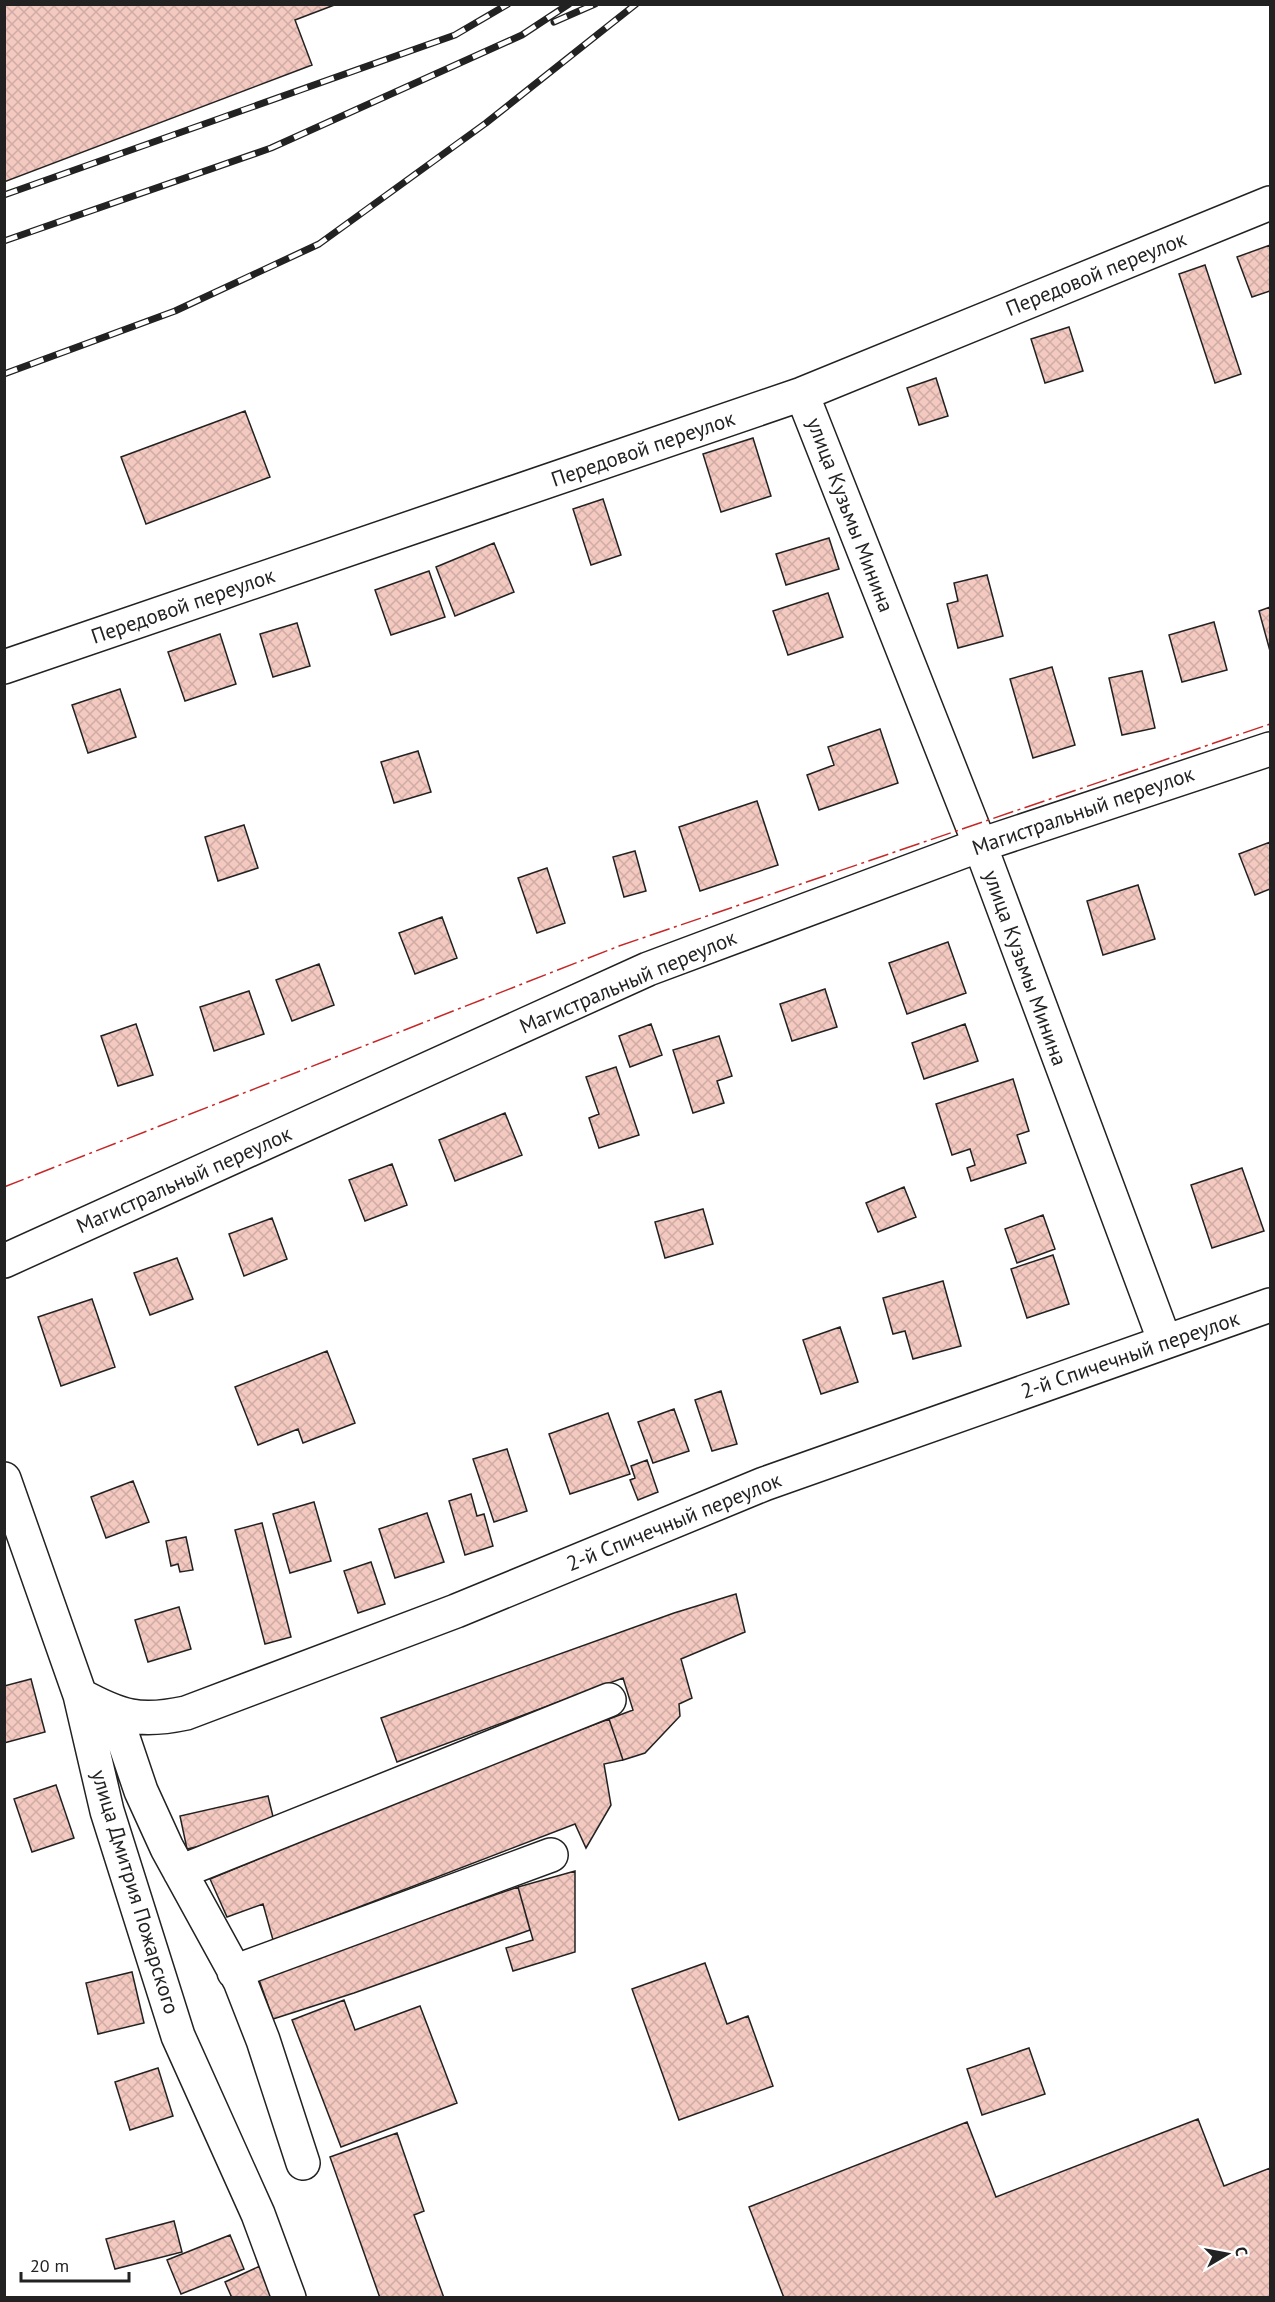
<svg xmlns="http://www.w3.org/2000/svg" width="1275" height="2302" viewBox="0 0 1275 2302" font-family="'PT Sans',sans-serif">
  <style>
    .building { fill: url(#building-cross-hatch); stroke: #222; stroke-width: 1.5 }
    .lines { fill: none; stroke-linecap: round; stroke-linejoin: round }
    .minor-casing { stroke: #222; stroke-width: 36 }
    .minor { stroke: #fff; stroke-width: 33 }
    .rail-casing { stroke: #222; stroke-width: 7 }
    .rail { stroke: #fff; stroke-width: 4.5; stroke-dasharray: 14; stroke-linecap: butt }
    .power { stroke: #c62828; stroke-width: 1.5; stroke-dasharray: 21 4.5 3 4.5; stroke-linecap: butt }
    .labels { text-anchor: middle; stroke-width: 4.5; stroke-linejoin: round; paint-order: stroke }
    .street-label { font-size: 21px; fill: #222; stroke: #fff }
  </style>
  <defs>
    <pattern id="building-cross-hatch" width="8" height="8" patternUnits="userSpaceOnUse" patternTransform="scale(1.5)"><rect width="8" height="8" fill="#f3c9c0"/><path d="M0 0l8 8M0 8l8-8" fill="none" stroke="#d0aca5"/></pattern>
  </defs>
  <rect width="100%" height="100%" fill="#fff"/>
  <!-- building -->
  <path class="building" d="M 4,4 L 337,4 L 295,20 L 312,65 L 4,182 Z
    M 1270,245 L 1270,291 L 1252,297 L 1237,257 Z
    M 1205,265 L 1241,374 L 1215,383 L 1179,274 Z
    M 1069,327 L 1083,371 L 1045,383 L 1031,339 Z
    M 936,378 L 948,416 L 919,425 L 907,388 Z
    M 245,411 L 270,477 L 146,524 L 121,457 Z
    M 753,438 L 771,496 L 721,512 L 703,454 Z
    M 603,499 L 621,555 L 591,565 L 573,509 Z
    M 829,538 L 839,569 L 786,585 L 776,554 Z
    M 494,543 L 514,592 L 455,616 L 436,567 Z
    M 429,571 L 445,617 L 391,635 L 375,590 Z
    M 987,575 L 1003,636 L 958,648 L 947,604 L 958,601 L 954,583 Z
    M 828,593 L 843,637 L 788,655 L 773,611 Z
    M 1270,607 L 1270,651 L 1259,611 Z
    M 1214,622 L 1227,670 L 1182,682 L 1169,635 Z
    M 297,623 L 310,666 L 273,677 L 260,634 Z
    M 220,634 L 236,684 L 185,701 L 168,652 Z
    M 1052,667 L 1075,745 L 1033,758 L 1010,679 Z
    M 1142,671 L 1155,728 L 1122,735 L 1109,678 Z
    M 120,689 L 136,737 L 88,753 L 72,705 Z
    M 880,729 L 898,783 L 819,810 L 807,775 L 834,765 L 828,747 Z
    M 418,751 L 431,792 L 394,803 L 381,762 Z
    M 757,801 L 778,865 L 700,891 L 679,827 Z
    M 244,825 L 258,868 L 218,881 L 205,837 Z
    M 1270,842 L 1270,889 L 1255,895 L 1239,854 Z
    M 635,851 L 646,891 L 624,897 L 613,857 Z
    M 547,868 L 565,923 L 537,933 L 518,878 Z
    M 1138,885 L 1155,939 L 1103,955 L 1087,901 Z
    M 442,917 L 457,958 L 415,974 L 399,933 Z
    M 948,942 L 966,993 L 907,1014 L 889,963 Z
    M 319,964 L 334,1005 L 292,1021 L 276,980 Z
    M 825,989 L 837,1027 L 792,1041 L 780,1004 Z
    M 249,991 L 264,1034 L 214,1051 L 200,1007 Z
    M 136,1024 L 153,1075 L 118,1086 L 101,1036 Z
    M 651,1024 L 662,1055 L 630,1067 L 619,1036 Z
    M 965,1024 L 978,1061 L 924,1079 L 912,1043 Z
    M 719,1036 L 732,1076 L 717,1081 L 724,1103 L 693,1113 L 673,1050 Z
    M 616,1067 L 639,1135 L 599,1148 L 589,1118 L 599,1114 L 586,1077 Z
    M 1013,1079 L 1029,1131 L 1017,1135 L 1026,1163 L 971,1181 L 967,1168 L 975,1165 L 970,1149 L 952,1155 L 936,1104 Z
    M 505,1113 L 522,1155 L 455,1181 L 439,1140 Z
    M 392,1164 L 407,1205 L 365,1221 L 349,1180 Z
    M 1242,1168 L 1264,1231 L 1212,1248 L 1191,1185 Z
    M 904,1187 L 916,1217 L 878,1232 L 866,1203 Z
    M 703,1209 L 713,1244 L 665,1258 L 655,1222 Z
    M 1043,1215 L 1055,1249 L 1017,1263 L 1005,1229 Z
    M 272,1218 L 287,1259 L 244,1276 L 229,1234 Z
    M 1053,1255 L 1069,1304 L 1027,1318 L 1011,1269 Z
    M 177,1258 L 193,1299 L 150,1315 L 134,1273 Z
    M 943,1281 L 961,1346 L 913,1359 L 905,1331 L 893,1334 L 883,1298 Z
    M 92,1299 L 115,1367 L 61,1386 L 38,1317 Z
    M 840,1327 L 858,1382 L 821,1394 L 803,1340 Z
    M 327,1351 L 355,1423 L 303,1443 L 298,1429 L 258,1445 L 235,1387 Z
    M 721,1391 L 737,1444 L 712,1451 L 695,1400 Z
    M 674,1409 L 689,1451 L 653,1463 L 638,1422 Z
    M 608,1413 L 630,1474 L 570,1494 L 549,1434 Z
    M 507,1449 L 527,1511 L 494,1522 L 473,1459 Z
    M 647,1460 L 658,1492 L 638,1500 L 630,1480 L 635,1478 L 631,1466 Z
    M 133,1481 L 149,1522 L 106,1538 L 91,1497 Z
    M 471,1494 L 477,1516 L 484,1514 L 493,1546 L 465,1555 L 449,1501 Z
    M 314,1502 L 331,1561 L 290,1573 L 273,1514 Z
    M 427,1513 L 444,1562 L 395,1578 L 379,1529 Z
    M 262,1523 L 291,1637 L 265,1644 L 235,1530 Z
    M 186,1537 L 193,1570 L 180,1572 L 178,1564 L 171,1566 L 166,1541 Z
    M 371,1562 L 385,1604 L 358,1613 L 344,1571 Z
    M 736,1594 L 745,1632 L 681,1659 L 692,1698 L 679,1704 L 680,1716 L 645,1753 L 623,1760 L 609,1719 L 633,1710 L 623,1678 L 397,1762 L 381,1718 L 674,1613 Z
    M 179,1607 L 191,1649 L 148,1662 L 135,1620 Z
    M 31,1679 L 45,1732 L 4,1743 L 4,1686 Z
    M 609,1719 L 623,1760 L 604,1764 L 611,1805 L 586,1848 L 575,1824 L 273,1940 L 263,1904 L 227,1917 L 210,1879 L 478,1768 Z
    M 56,1785 L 74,1838 L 32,1852 L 14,1799 Z
    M 268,1796 L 276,1829 L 187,1849 L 180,1816 Z
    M 575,1871 L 575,1952 L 513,1971 L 506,1948 L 533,1940 L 518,1887 Z
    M 518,1887 L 530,1930 L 354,1993 L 273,2019 L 258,1977 Z
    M 705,1963 L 727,2024 L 748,2016 L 773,2086 L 679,2120 L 632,1989 Z
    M 132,1972 L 144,2023 L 98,2034 L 86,1983 Z
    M 344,2000 L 355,2030 L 420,2006 L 457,2103 L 341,2147 L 292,2020 Z
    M 1029,2048 L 1045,2094 L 982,2115 L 967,2069 Z
    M 158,2068 L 173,2116 L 130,2130 L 115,2082 Z
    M 1198,2119 L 1224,2186 L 1270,2168 L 1270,2298 L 784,2298 L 749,2207 L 967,2122 L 996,2197 Z
    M 397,2133 L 424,2211 L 414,2215 L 444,2298 L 380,2298 L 330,2157 Z
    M 174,2221 L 182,2252 L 115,2269 L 106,2239 Z
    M 230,2235 L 244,2269 L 181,2294 L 167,2260 Z
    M 260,2266 L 274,2298 L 232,2298 L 225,2282 Z"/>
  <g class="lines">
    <!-- minor casing -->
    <g class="minor-casing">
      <path id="minor" d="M 802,394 L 980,845 L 1165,1342
        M 4,667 L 802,394 L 1270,203
        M 4,1261 L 648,969 L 980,845 L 1270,749
        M 4,1479 L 80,1695 L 107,1811 L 178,2036 L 258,2214 L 289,2298
        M 80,1695 C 121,1717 139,1723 186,1713 L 456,1611 L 764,1484 L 1270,1305
        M 115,1714 L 141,1791 L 167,1848 L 240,1981 L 263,2040 L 303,2163
        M 180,1872 L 609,1700
        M 234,1972 L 551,1855"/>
    </g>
    <!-- minor -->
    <use href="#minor" class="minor"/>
    <!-- rail casing -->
    <g class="rail-casing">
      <path id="rail" d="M 554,22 L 595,4
        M 4,195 L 455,35 L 508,4
        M 4,241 L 271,148 L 522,35 L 569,4
        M 4,374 L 175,311 L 319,244 L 486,123 L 636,4"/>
    </g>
    <!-- rail -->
    <use href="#rail" class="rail"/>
    <!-- power -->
    <path class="power" d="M 4,1187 L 619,946 L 1270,724"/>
  </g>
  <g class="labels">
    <!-- street labels -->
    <g class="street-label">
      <text transform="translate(1096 274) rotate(-22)" y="7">Передовой переулок</text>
      <text transform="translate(643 449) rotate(-19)" y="7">Передовой переулок</text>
      <text transform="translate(850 515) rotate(69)" y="7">улица Кузьмы Минина</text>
      <text transform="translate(183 606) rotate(-19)" y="7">Передовой переулок</text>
      <text transform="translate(1083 811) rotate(-19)" y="7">Магистральный переулок</text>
      <text transform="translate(1025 968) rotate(70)" y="7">улица Кузьмы Минина</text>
      <text transform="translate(628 982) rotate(-23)" y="7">Магистральный переулок</text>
      <text transform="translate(184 1180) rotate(-24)" y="7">Магистральный переулок</text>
      <text transform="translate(1130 1355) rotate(-19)" y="7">2-й Спичечный переулок</text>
      <text transform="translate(674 1522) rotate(-22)" y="7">2-й Спичечный переулок</text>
      <text transform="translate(135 1892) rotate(73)" y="7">улица Дмитрия Пожарского</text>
    </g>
  </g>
  <!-- border -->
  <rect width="1275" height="2302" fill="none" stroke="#222222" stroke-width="12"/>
  <!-- north arrow -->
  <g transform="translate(1227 2254) rotate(80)" stroke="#ffffff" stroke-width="4.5" paint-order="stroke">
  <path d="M0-4.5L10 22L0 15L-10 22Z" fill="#222222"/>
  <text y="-9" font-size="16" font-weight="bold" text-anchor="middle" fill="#222222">С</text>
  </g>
  <!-- scale -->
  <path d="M21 2272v9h108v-9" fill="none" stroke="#222222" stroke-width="3"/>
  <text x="30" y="2272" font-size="18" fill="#222222" stroke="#ffffff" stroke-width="4.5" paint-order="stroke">20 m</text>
</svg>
